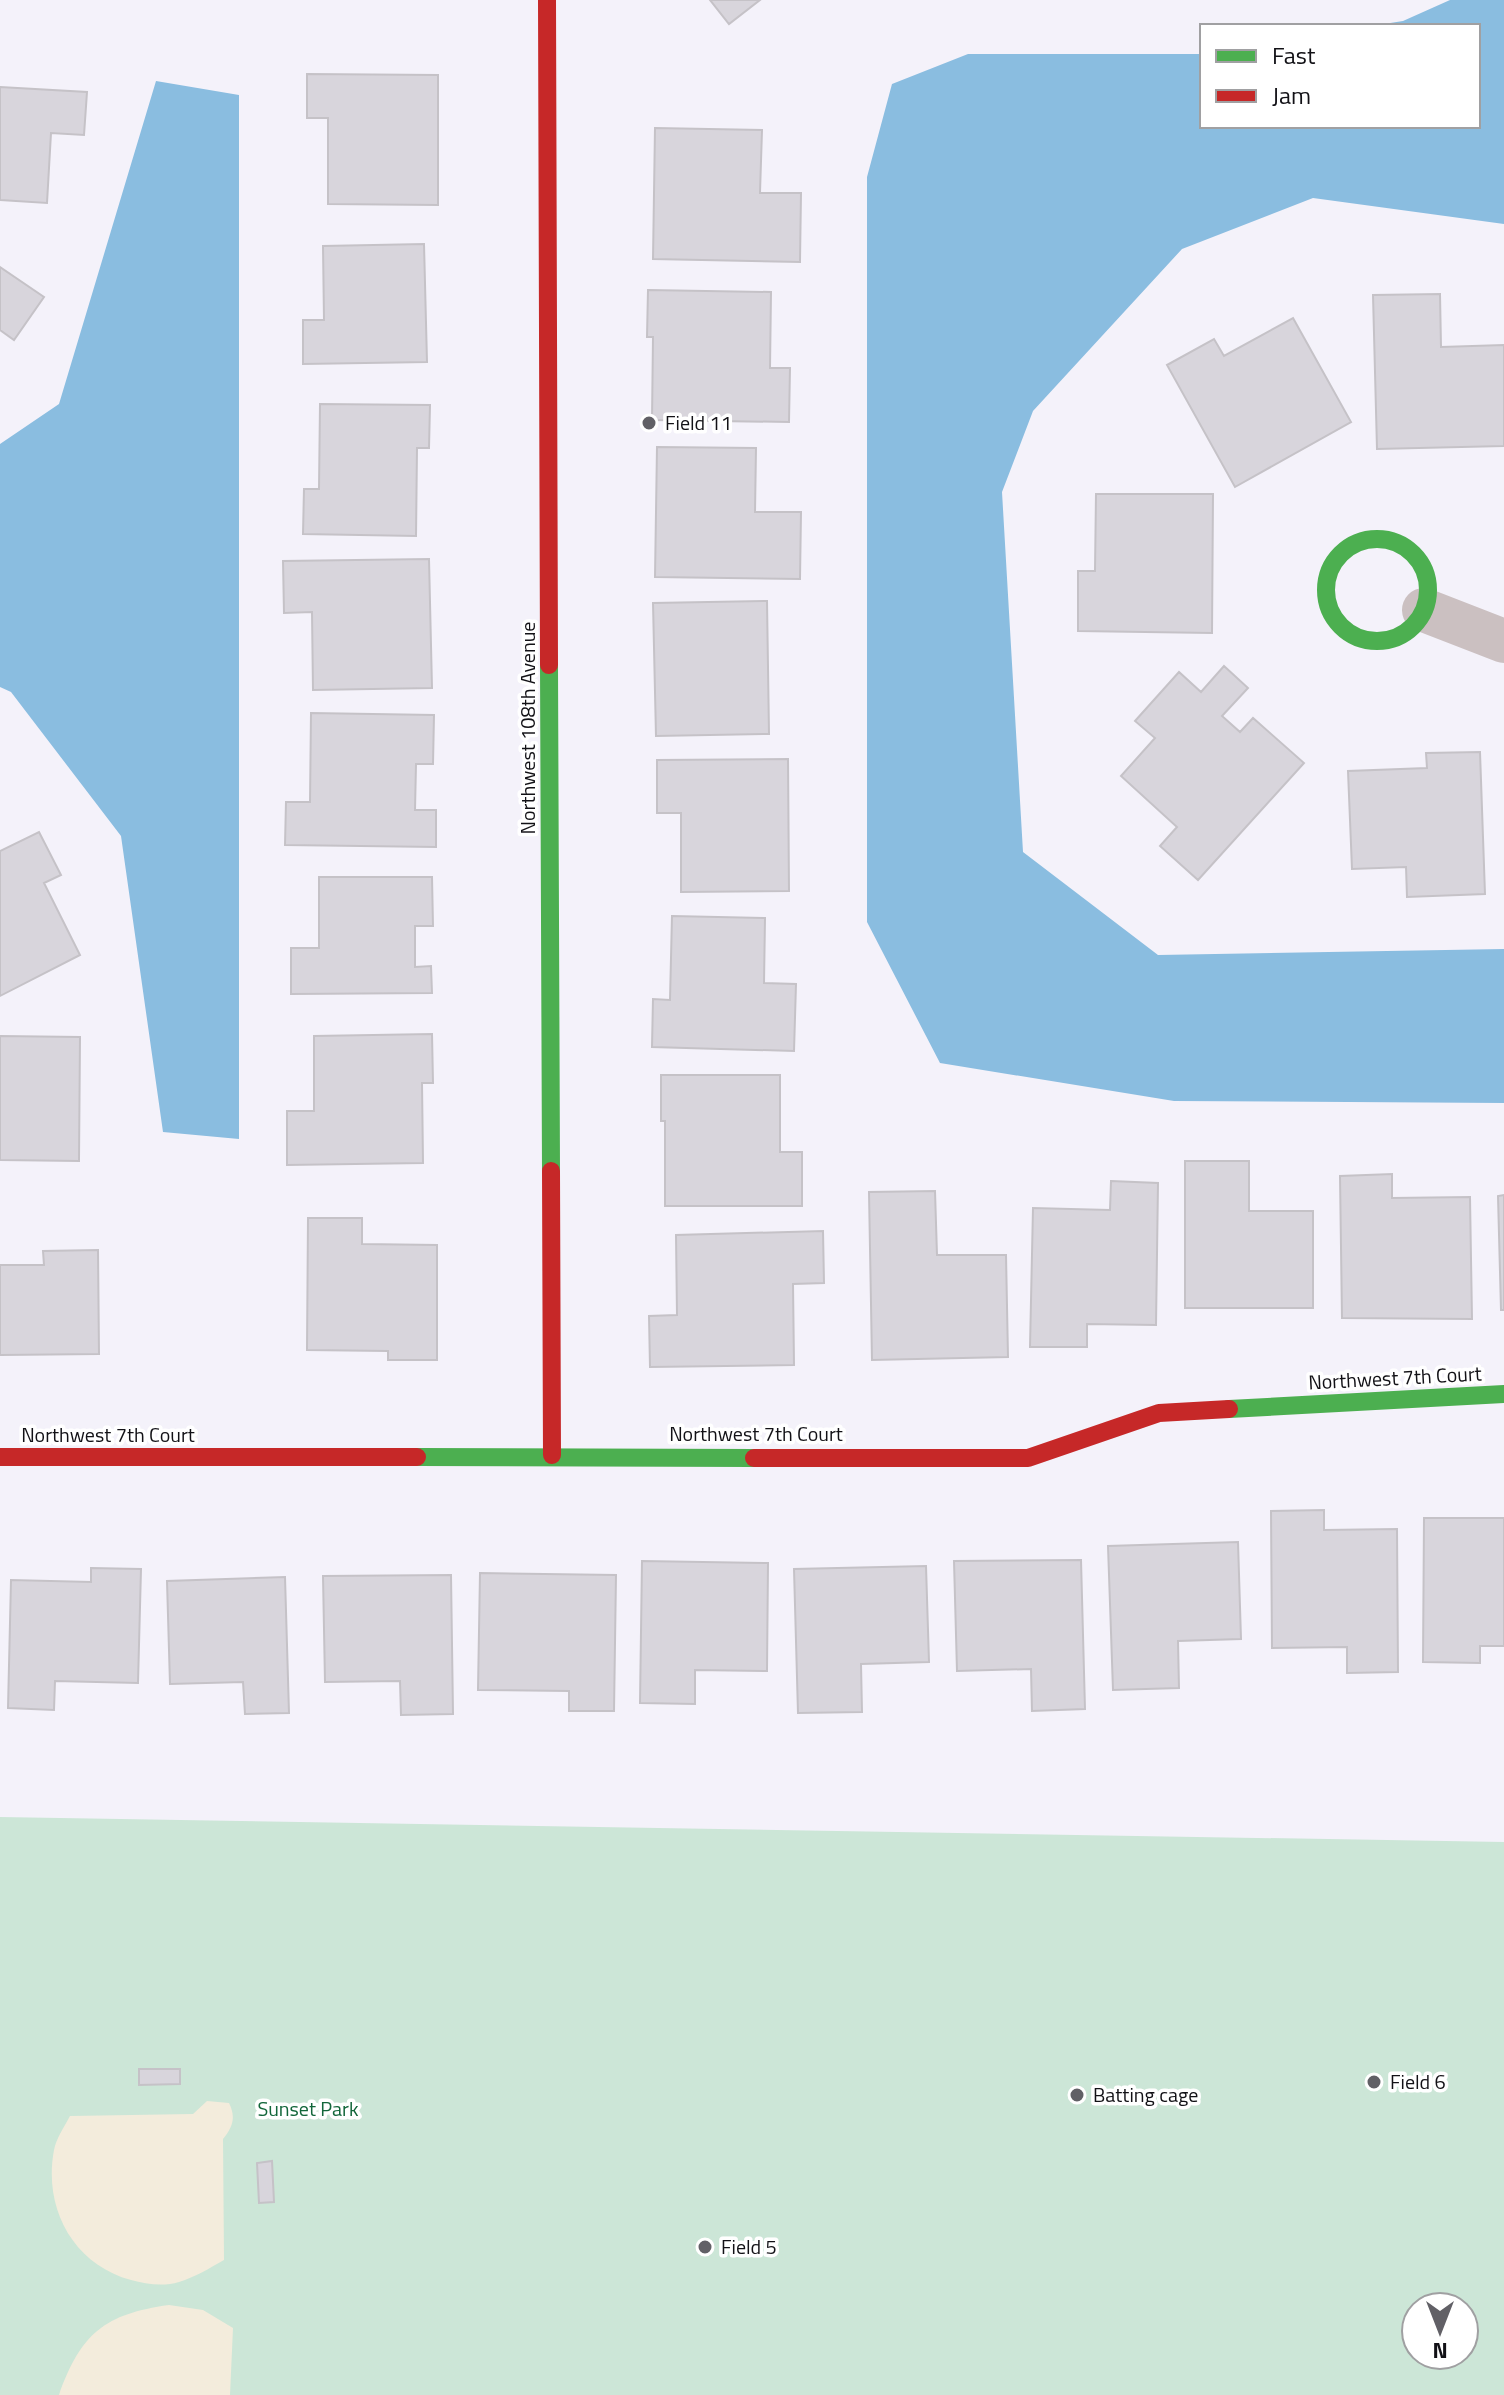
<svg xmlns="http://www.w3.org/2000/svg" width="1504" height="2395" viewBox="0 0 1504 2395" font-family="'Titillium Web',sans-serif">
  <style>
    .green { fill: #cce6d7; fill-rule: evenodd }
    .sand { fill: #f3ecdc }
    .water { fill: #8abde0 }
    .building { fill: #d8d5dc; stroke: #c5c2c7; stroke-width: 2 }
    .lines { fill: none; stroke-linecap: round; stroke-linejoin: round }
    .street { stroke: #cbc0c1; stroke-width: 44 }
    .fast { stroke: #4caf50; stroke-width: 18 }
    .jam { stroke: #c62828; stroke-width: 18 }
    .poi-dot { fill: #616066; stroke: #fff; stroke-width: 3 }
    .labels { text-anchor: middle; stroke-width: 7; stroke-linejoin: round; paint-order: stroke }
    .poi-label { font-size: 20px; fill: #121116; stroke: #fff; text-anchor: start }
    .street-label { font-size: 20px; fill: #121116; stroke: #fff }
    .park-label { font-size: 20px; fill: #12663a; stroke: #fff }
  </style>
  <rect width="100%" height="100%" fill="#f4f2fa"/>
  <!-- green -->
  <path class="green" d="M 0,1817 L 1504,1842 L 1504,2395 L 0,2395 ZM 1416,2307 L 1464,2307 L 1464,2355 L 1416,2355 Z"/>
  <!-- sand -->
  <path class="sand" d="M 207,2101 L 229,2103 C 236,2117 233,2127 223,2139 L 224,2260 C 210,2268 195,2277 179,2282 C 163,2287 146,2284 131,2280 C 73,2264 43,2208 54,2150 C 56,2139 64,2127 70,2116 L 193,2114 Z
    M 169,2305 L 203,2310 L 233,2328 L 230,2395 L 59,2395 C 81,2333 105,2314 169,2305 Z"/>
  <!-- water -->
  <path class="water" d="M 1450,0 L 1504,0 L 1504,224 L 1313,198 L 1182,249 L 1033,411 L 1002,492 L 1023,852 L 1158,955 L 1504,949 L 1504,1103 L 1174,1101 L 940,1063 L 867,922 L 867,177 L 892,84 L 968,54 L 1202,54 L 1202,126 L 1478,126 L 1478,26 L 1371,26 L 1403,21 Z
    M 156,81 L 239,95 L 239,1139 L 163,1132 L 121,836 L 11,692 L 0,687 L 0,444 L 59,404 Z"/>
  <!-- building -->
  <path class="building" d="M 710,0 L 760,0 L 729,24 Z
    M 307,74 L 438,75 L 438,205 L 328,204 L 328,118 L 307,118 Z
    M 0,87 L 87,92 L 84,135 L 51,133 L 47,203 L 0,200 Z
    M 655,128 L 762,130 L 760,193 L 801,193 L 800,262 L 653,259 Z
    M 424,244 L 427,362 L 303,364 L 303,320 L 324,320 L 323,246 Z
    M 0,267 L 44,297 L 14,340 L 0,330 Z
    M 648,290 L 771,292 L 770,368 L 790,368 L 789,422 L 652,420 L 653,337 L 647,337 Z
    M 1440,294 L 1441,347 L 1504,345 L 1504,446 L 1377,449 L 1373,295 Z
    M 1293,318 L 1351,422 L 1235,487 L 1167,365 L 1214,339 L 1224,356 Z
    M 320,404 L 430,405 L 429,448 L 417,448 L 416,536 L 303,534 L 304,489 L 319,489 Z
    M 657,447 L 756,448 L 755,512 L 801,512 L 800,579 L 655,577 Z
    M 1096,494 L 1213,494 L 1212,633 L 1078,631 L 1078,571 L 1095,571 Z
    M 429,559 L 432,688 L 313,690 L 312,612 L 284,613 L 283,561 Z
    M 767,601 L 769,734 L 656,736 L 653,603 Z
    M 1224,666 L 1248,688 L 1222,716 L 1240,732 L 1253,718 L 1304,763 L 1198,880 L 1160,846 L 1177,827 L 1121,776 L 1155,738 L 1135,721 L 1179,672 L 1201,692 Z
    M 311,713 L 434,715 L 433,764 L 416,764 L 415,810 L 436,810 L 436,847 L 285,845 L 286,802 L 310,802 Z
    M 1480,752 L 1485,894 L 1407,897 L 1406,867 L 1352,869 L 1348,771 L 1427,768 L 1426,753 Z
    M 788,759 L 789,891 L 681,892 L 681,813 L 657,813 L 657,760 Z
    M 39,832 L 61,875 L 44,883 L 80,955 L 0,996 L 0,851 Z
    M 319,877 L 432,877 L 433,926 L 415,926 L 415,967 L 431,966 L 432,993 L 291,994 L 291,948 L 319,948 Z
    M 672,916 L 765,918 L 764,983 L 796,984 L 794,1051 L 652,1047 L 653,999 L 670,1000 Z
    M 432,1034 L 433,1083 L 422,1083 L 423,1163 L 287,1165 L 287,1111 L 314,1111 L 314,1036 Z
    M 0,1036 L 80,1037 L 79,1161 L 0,1160 Z
    M 661,1075 L 780,1075 L 780,1152 L 802,1152 L 802,1206 L 665,1206 L 665,1121 L 661,1121 Z
    M 1185,1161 L 1249,1161 L 1249,1211 L 1313,1211 L 1313,1308 L 1185,1308 Z
    M 1392,1174 L 1392,1198 L 1470,1197 L 1472,1319 L 1342,1318 L 1340,1176 Z
    M 1111,1181 L 1158,1183 L 1156,1325 L 1087,1324 L 1087,1347 L 1030,1347 L 1033,1208 L 1110,1210 Z
    M 935,1191 L 937,1255 L 1006,1255 L 1008,1357 L 872,1360 L 869,1192 Z
    M 1504,1195 L 1504,1310 L 1501,1310 L 1498,1196 Z
    M 308,1218 L 362,1218 L 362,1244 L 437,1245 L 437,1360 L 388,1360 L 388,1351 L 307,1350 Z
    M 823,1231 L 824,1283 L 793,1284 L 794,1365 L 650,1367 L 649,1316 L 677,1315 L 676,1235 Z
    M 98,1250 L 99,1354 L 0,1355 L 0,1265 L 44,1265 L 43,1251 Z
    M 1324,1510 L 1324,1530 L 1397,1529 L 1398,1672 L 1347,1673 L 1347,1647 L 1272,1648 L 1271,1511 Z
    M 1424,1518 L 1504,1518 L 1504,1646 L 1480,1646 L 1480,1663 L 1423,1662 Z
    M 1238,1542 L 1241,1639 L 1178,1641 L 1179,1688 L 1113,1690 L 1108,1546 Z
    M 1081,1560 L 1085,1709 L 1032,1711 L 1031,1669 L 957,1671 L 954,1561 Z
    M 642,1561 L 768,1563 L 767,1671 L 695,1670 L 695,1704 L 640,1703 Z
    M 926,1566 L 929,1662 L 861,1664 L 862,1712 L 798,1713 L 794,1569 Z
    M 91,1568 L 141,1569 L 138,1683 L 55,1681 L 54,1710 L 8,1708 L 11,1580 L 91,1582 Z
    M 480,1573 L 616,1575 L 614,1711 L 569,1711 L 569,1691 L 478,1690 Z
    M 451,1575 L 453,1714 L 401,1715 L 400,1681 L 325,1682 L 323,1576 Z
    M 285,1577 L 289,1713 L 245,1714 L 243,1682 L 170,1684 L 167,1581 Z
    M 139,2069 L 180,2069 L 180,2084 L 139,2085 Z
    M 272,2161 L 274,2202 L 259,2203 L 257,2163 Z"/>
  <g class="lines">
    <!-- street -->
    <path class="street" d="M 1424,610 L 1504,641"/>
    <!-- fast -->
    <path class="fast" d="M1326 590a51 51 0 1 1 102 0a51 51 0 1 1-102 0Z
      M 549,665 L 551,1171
      M 1229,1409 L 1504,1394
      M 417,1457 L 754,1458"/>
    <!-- jam -->
    <path class="jam" d="M 547,0 L 549,665
      M 551,1171 L 552,1455
      M 0,1457 L 417,1457
      M 754,1458 L 1028,1458 L 1159,1413 L 1229,1409"/>
  </g>
  <!-- markers -->
  <g class="poi-dot">
    <circle cx="649" cy="423" r="8"/>
    <circle cx="1374" cy="2082" r="8"/>
    <circle cx="1077" cy="2095" r="8"/>
    <circle cx="705" cy="2247" r="8"/>
  </g>
  <g class="labels">
    <!-- poi labels -->
    <g class="poi-label">
      <text x="665" y="430">Field 11</text>
      <text x="1390" y="2089">Field 6</text>
      <text x="1093" y="2102">Batting cage</text>
      <text x="721" y="2254">Field 5</text>
    </g>
    <!-- street labels -->
    <g class="street-label">
      <text transform="translate(528 728) rotate(-90)" y="7">Northwest 108th Avenue</text>
      <text transform="translate(1395 1378) rotate(-3)" y="7">Northwest 7th Court</text>
      <text x="756" y="1441">Northwest 7th Court</text>
      <text x="108" y="1442">Northwest 7th Court</text>
    </g>
    <!-- park labels -->
    <g class="park-label">
      <text x="308" y="2116">Sunset Park</text>
    </g>
  </g>
  <!-- legend -->
  <rect x="1200" y="24" width="280" height="104" fill="#ffffff" stroke="#a0a0a2" stroke-width="2"/>
  <rect x="1216" y="50" width="40" height="12" fill="#4caf50" stroke="#a0a0a2" stroke-width="2"/>
  <text x="1272" y="64" font-size="24" fill="#121116">Fast</text>
  <rect x="1216" y="90" width="40" height="12" fill="#c62828" stroke="#a0a0a2" stroke-width="2"/>
  <text x="1272" y="104" font-size="24" fill="#121116">Jam</text>
  <!-- north arrow -->
  <g transform="translate(1440 2331) rotate(180)"><circle r="38" fill="#ffffff" stroke="#a0a0a2" stroke-width="2"/>
  <path d="M0-6L14 30L0 20L-14 30Z" fill="#616066"/>
  <text y="-12" font-size="22" font-weight="bold" text-anchor="middle" fill="#121116">N</text>
  </g>
</svg>
